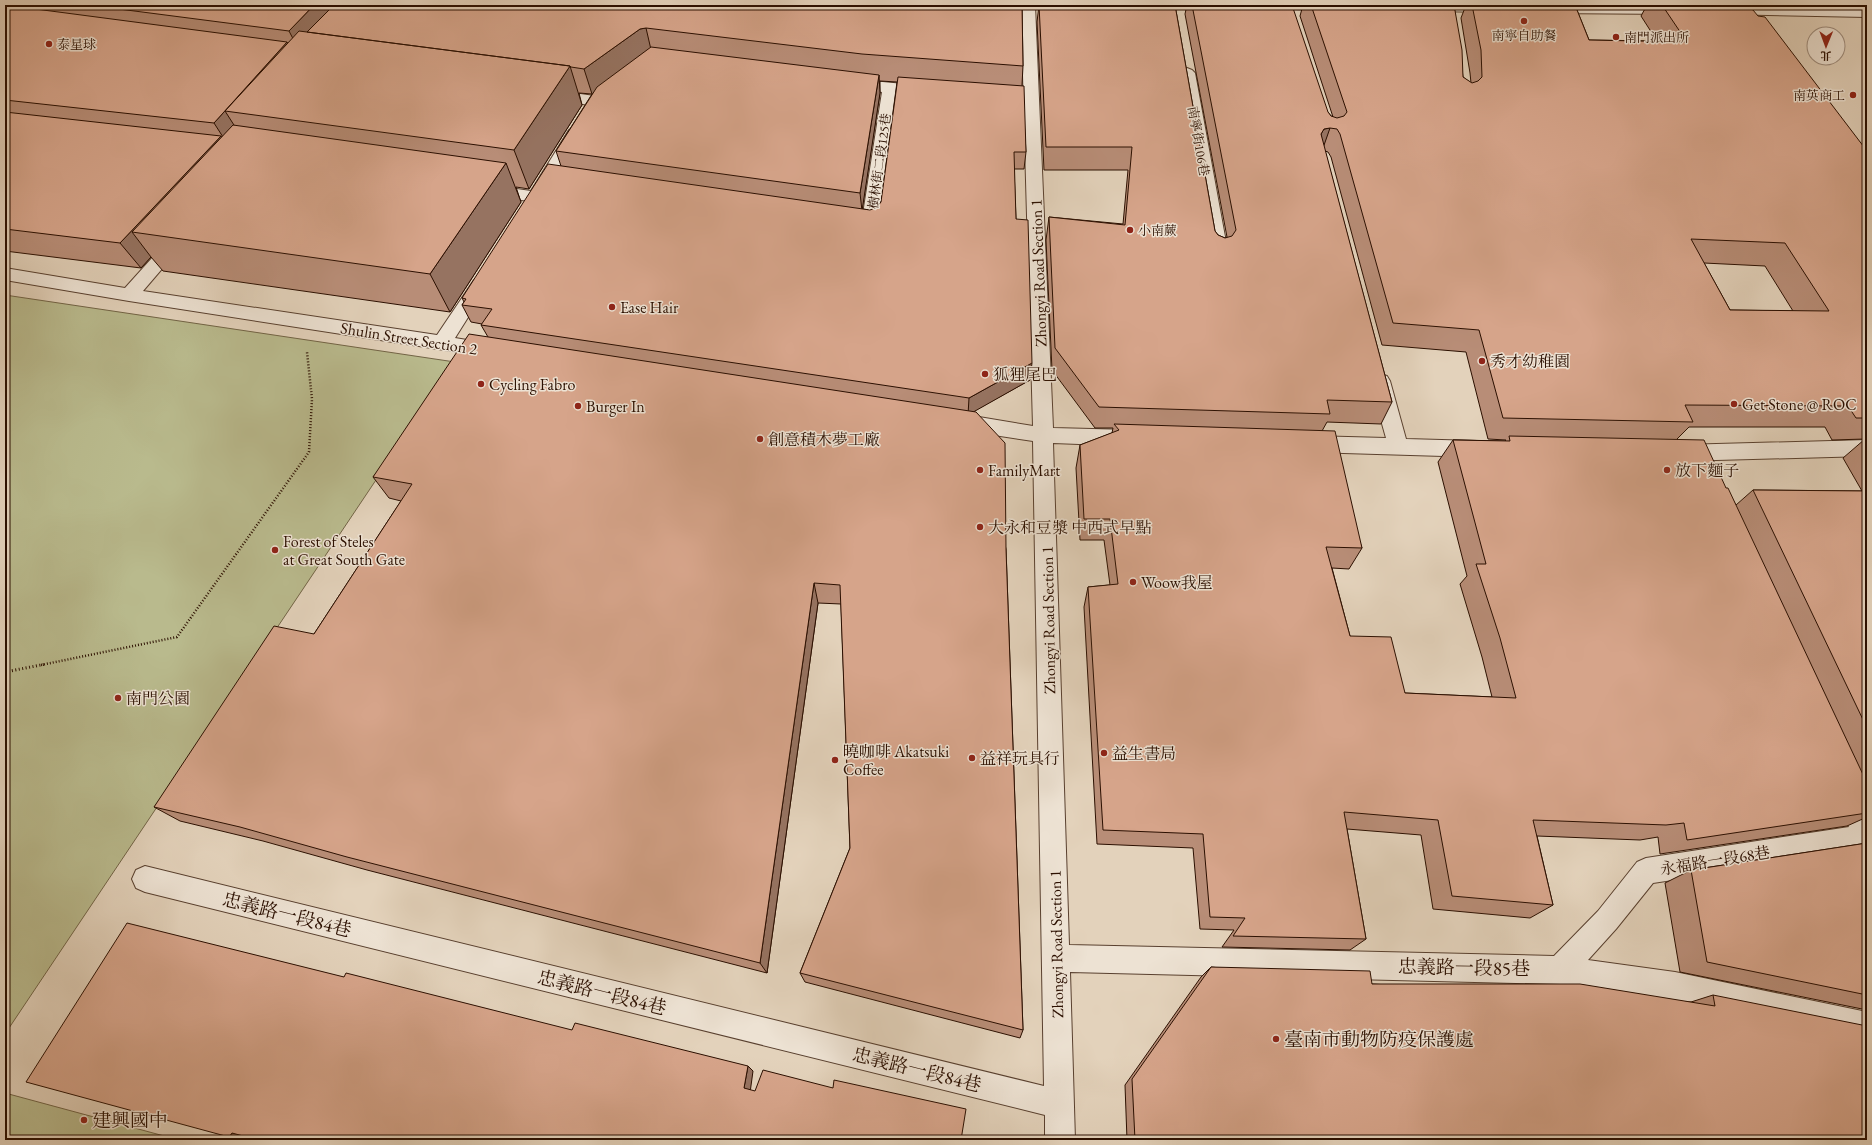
<svg xmlns="http://www.w3.org/2000/svg" width="1872" height="1145" viewBox="0 0 1872 1145" font-family="'EB Garamond','Noto Serif TC',serif">
  <style>
    .green { fill: #b9ba8d; stroke: #726446 }
    .lines { fill: none; stroke-linecap: round; stroke-linejoin: round }
    .minor-casing { stroke: #59402f; stroke-width: 2 }
    .path-far1 { stroke: #2b0f00; stroke-width: 2.5; stroke-dasharray: 1 2; stroke-linecap: butt }
    .path { stroke: #2b0f00; stroke-width: 3; stroke-dasharray: 1 2.5; stroke-linecap: butt }
    .minor { fill: #ede2d3; fill-rule: evenodd }
    .wall { fill: #b88d77; stroke: #2b0f00; fill-rule: evenodd }
    .shaded-wall { fill: #967361; stroke: #2b0f00 }
    .building { fill: #d6a48a; stroke: #2b0f00; fill-rule: evenodd }
    .poi-dot { fill: #8f2418; stroke: #ede2d3; stroke-width: 1.5 }
    .labels { text-anchor: middle; stroke-width: 3; stroke-linejoin: round; paint-order: stroke }
    .far-poi-label { font-size: 13px; fill: #2b0f00; stroke: #ede2d3; text-anchor: start }
    .far-street-label { font-size: 13px; fill: #2b0f00; stroke: #ede2d3 }
    .street-label { font-size: 16px; fill: #2b0f00; stroke: #ede2d3 }
    .poi-label { font-size: 16px; fill: #2b0f00; stroke: #ede2d3; text-anchor: start }
    .near-street-label { font-size: 19px; fill: #2b0f00; stroke: #ede2d3 }
    .near-poi-label { font-size: 19px; fill: #2b0f00; stroke: #ede2d3; text-anchor: start }
  </style>
  <rect width="100%" height="100%" fill="#e3d2bb"/>
  <filter id="stains"><feTurbulence type="fractalNoise" baseFrequency=".005" numOctaves="4"/><feColorMatrix values="0 0 0 0 .2 0 0 0 0 .09 0 0 0 0 .02 0 0 0 .5 -.17"/></filter>
  <radialGradient id="worn" r=".72"><stop offset=".6" stop-color="#630" stop-opacity="0"/><stop offset="1" stop-color="#630" stop-opacity=".3"/></radialGradient>
  <!-- green -->
  <path class="green" d="M 5,295 L 455,362 L 5,1034 Z
    M 5,1093 L 179,1140 L 5,1140 Z"/>
  <g class="lines">
    <!-- minor casing -->
    <g class="minor-casing">
      <path id="minor" d="M 1021,5 L 1035,5 L 1053,428 L 1131,430 L 1138,433 L 1141,438 L 1138,443 L 1131,446 L 1053,443 L 1069,945 L 1554,956 L 1598,911 L 1637,862 L 1646,858 L 1849,827 L 1833,793 L 1837,785 L 1846,781 L 1855,785 L 1867,811 L 1867,850 L 1653,883 L 1616,929 L 1588,960 L 1675,972 L 1867,1012 L 1867,1040 L 1675,1000 L 1560,984 L 1070,972 L 1075,1140 L 1045,1140 L 1045,1115 L 145,892 L 136,888 L 132,879 L 136,870 L 145,866 L 1044,1086 L 1033,441 L 961,430 L 954,427 L 951,422 L 954,417 L 961,414 L 1033,426 Z
        M 1280,5 L 1340,5 L 1341,6 L 1339,9 L 1334,10 L 1287,9 L 1282,8 Z
        M 1418,5 L 1501,5 L 1503,8 L 1501,11 L 1496,12 L 1424,11 L 1419,10 L 1417,7 Z
        M 1545,5 L 1674,6 L 1679,7 L 1681,10 L 1679,13 L 1674,14 L 1546,13 L 1541,12 L 1539,9 L 1541,6 Z
        M 1724,7 L 1867,9 L 1867,17 L 1719,14 L 1717,11 L 1719,8 Z
        M 1187,68 L 1192,70 L 1195,73 L 1228,253 L 1225,257 L 1219,259 L 1213,257 L 1210,253 L 1179,73 L 1182,70 Z
        M 850,79 L 926,86 L 931,88 L 934,91 L 931,94 L 926,96 L 897,93 L 880,220 L 877,224 L 871,226 L 847,222 L 844,218 L 847,214 L 853,212 L 863,214 L 882,92 L 845,87 L 842,84 L 845,81 Z
        M 551,90 L 595,96 L 600,98 L 603,101 L 600,104 L 595,106 L 546,98 L 543,95 L 546,92 Z
        M 575,128 L 581,130 L 583,133 L 545,194 L 542,195 L 543,197 L 541,201 L 535,202 L 482,194 L 480,190 L 482,186 L 488,185 L 531,191 L 569,130 Z
        M 176,236 L 182,238 L 185,242 L 143,291 L 437,335 L 474,280 L 480,278 L 486,280 L 489,284 L 455,338 L 497,345 L 499,350 L 497,355 L 490,357 L 129,301 L 5,280 L 5,268 L 125,288 L 170,238 Z
        M 1380,374 L 1387,376 L 1390,381 L 1406,439 L 1477,441 L 1484,443 L 1487,449 L 1484,455 L 1477,457 L 1310,452 L 1303,450 L 1300,444 L 1303,438 L 1310,436 L 1386,438 L 1370,381 L 1373,376 Z
        M 1867,440 L 1867,456 L 1680,461 L 1673,459 L 1670,453 L 1673,447 L 1680,445 Z"/>
    </g>
    <!-- path-far1 -->
    <path class="path-far1" d="M 41,665 L 177,637 L 309,452 L 312,399 L 307,352"/>
    <!-- path -->
    <path class="path" d="M 5,672 L 46,664"/>
    <!-- minor -->
    <use href="#minor" class="minor"/>
  </g>
  <!-- wall -->
  <path class="wall" d="M 5,5 L 1022,5 L 1023,66 L 1022,85 L 1026,152 L 1024,169 L 1014,169 L 1016,219 L 1030,380 L 974,411 L 1006,549 L 1023,1030 L 1020,1038 L 805,982 L 800,973 L 850,848 L 841,604 L 818,603 L 767,973 L 367,870 L 263,841 L 180,821 L 154,807 L 314,634 L 401,501 L 389,498 L 373,477 L 488,337 L 481,325 L 482,324 L 471,322 L 462,305 L 464,302 L 462,298 L 561,166 L 556,151 L 592,94 L 579,93 L 582,105 L 529,189 L 516,187 L 521,202 L 450,312 L 163,271 L 151,257 L 141,268 L 5,251 ZM 880,81 L 897,82 L 881,202 L 877,207 L 870,210 L 862,209 L 880,93 Z
    M 1039,5 L 1175,5 L 1215,231 L 1218,235 L 1225,238 L 1227,237 L 1185,14 L 1187,5 L 1192,5 L 1328,112 L 1331,116 L 1333,117 L 1300,16 L 1303,5 L 1454,5 L 1463,77 L 1471,83 L 1470,73 L 1461,18 L 1466,5 L 1575,5 L 1589,40 L 1657,41 L 1641,16 L 1647,5 L 1745,5 L 1867,151 L 1867,817 L 1847,826 L 1660,854 L 1658,837 L 1640,840 L 1537,836 L 1553,905 L 1530,918 L 1433,909 L 1421,835 L 1347,829 L 1366,939 L 1350,950 L 1222,947 L 1234,930 L 1200,929 L 1193,848 L 1097,844 L 1084,607 L 1088,587 L 1110,585 L 1104,540 L 1080,540 L 1076,468 L 1080,445 L 1112,433 L 1113,428 L 1095,428 L 1052,370 L 1046,240 L 1049,217 L 1123,224 L 1128,170 L 1044,170 L 1037,22 ZM 1325,151 L 1328,152 L 1331,157 L 1382,345 L 1466,352 L 1488,439 L 1506,440 L 1505,441 L 1453,440 L 1438,462 L 1467,576 L 1460,584 L 1482,657 L 1492,697 L 1405,693 L 1350,636 L 1332,568 L 1349,569 L 1362,548 L 1322,431 L 1327,422 L 1381,424 L 1392,402 ZM 1704,263 L 1765,266 L 1793,311 L 1730,310 ZM 1689,427 L 1825,427 L 1832,440 L 1865,439 L 1843,458 L 1862,491 L 1753,490 L 1736,505 L 1726,488 L 1677,439 Z
    M 1867,843 L 1867,1010 L 1680,972 L 1665,883 L 1691,870 Z
    M 1211,967 L 1372,984 L 1691,1002 L 1713,995 L 1867,1140 L 1127,1140 L 1125,1085 L 1201,977 Z"/>
  <!-- shaded-wall -->
  <path class="shaded-wall" d="M 314,5 L 351,5 L 302,56 L 289,31 Z
    M 646,28 L 652,54 L 592,94 L 584,69 L 640,29 Z
    M 287,42 L 301,68 L 225,111 L 241,136 L 230,148 L 214,123 Z
    M 570,66 L 582,105 L 529,189 L 514,150 Z
    M 879,75 L 880,93 L 862,211 L 860,193 Z
    M 1330,128 L 1322,151 L 1321,134 L 1324,129 Z
    M 221,136 L 238,162 L 132,232 L 151,257 L 141,268 L 120,243 Z
    M 506,163 L 521,202 L 450,312 L 430,274 Z
    M 1032,363 L 1030,380 L 968,415 L 969,398 Z
    M 5,415 L 8,418 L 5,421 Z
    M 814,583 L 818,603 L 767,973 L 760,963 Z
    M 748,1066 L 753,1071 L 750,1093 L 744,1088 Z
    M 232,1133 L 253,1136 L 251,1140 L 229,1137 Z"/>
  <!-- building -->
  <path class="building" d="M 5,5 L 287,42 L 214,123 L 5,100 Z
    M 88,5 L 314,5 L 289,31 Z
    M 334,5 L 1022,5 L 1023,66 L 862,54 L 646,28 L 640,29 L 584,69 L 571,67 L 570,66 L 307,32 Z
    M 1039,5 L 1175,5 L 1215,231 L 1218,235 L 1225,238 L 1232,236 L 1236,230 L 1192,5 L 1292,5 L 1328,112 L 1331,116 L 1337,118 L 1344,116 L 1347,112 L 1311,5 L 1454,5 L 1462,50 L 1463,77 L 1472,83 L 1478,81 L 1482,77 L 1481,50 L 1472,5 L 1575,5 L 1589,40 L 1687,42 L 1662,5 L 1745,5 L 1753,10 L 1758,16 L 1765,17 L 1867,151 L 1867,418 L 1856,418 L 1848,406 L 1685,405 L 1693,422 L 1503,418 L 1479,330 L 1393,323 L 1340,134 L 1337,129 L 1330,128 L 1324,129 L 1321,134 L 1392,402 L 1327,400 L 1330,414 L 1099,407 L 1055,348 L 1049,217 L 1125,225 L 1132,147 L 1046,147 ZM 1691,239 L 1785,243 L 1829,311 L 1730,310 Z
    M 299,31 L 570,66 L 514,150 L 225,111 Z
    M 651,47 L 879,75 L 860,193 L 556,151 L 597,87 Z
    M 898,77 L 1024,86 L 1026,152 L 1014,152 L 1016,219 L 1028,220 L 1032,363 L 969,398 L 481,325 L 492,309 L 462,305 L 466,299 L 462,298 L 548,164 L 870,210 L 877,207 L 881,202 Z
    M 5,112 L 221,136 L 120,243 L 5,229 Z
    M 233,125 L 506,163 L 430,274 L 132,232 Z
    M 469,334 L 976,412 L 1005,443 L 1006,549 L 1023,1030 L 800,973 L 850,848 L 840,585 L 814,583 L 760,963 L 347,857 L 240,827 L 154,807 L 274,626 L 314,634 L 412,484 L 373,477 Z
    M 1114,424 L 1335,431 L 1362,548 L 1326,547 L 1350,636 L 1391,637 L 1405,693 L 1516,698 L 1500,638 L 1476,564 L 1486,564 L 1453,440 L 1510,441 L 1509,436 L 1704,440 L 1726,488 L 1728,488 L 1867,783 L 1867,813 L 1687,840 L 1684,823 L 1666,825 L 1533,820 L 1553,905 L 1452,896 L 1438,820 L 1344,812 L 1366,939 L 1233,936 L 1245,918 L 1210,917 L 1203,834 L 1103,830 L 1088,587 L 1118,584 L 1110,519 L 1084,519 L 1080,445 L 1119,430 Z
    M 1753,490 L 1867,491 L 1867,728 Z
    M 1867,843 L 1867,995 L 1707,962 L 1691,870 Z
    M 127,923 L 344,977 L 346,973 L 572,1030 L 575,1023 L 748,1066 L 744,1088 L 755,1091 L 763,1070 L 833,1088 L 834,1080 L 966,1109 L 961,1140 L 258,1140 L 232,1133 L 229,1137 L 26,1082 Z
    M 1211,967 L 1370,971 L 1372,984 L 1580,984 L 1715,1006 L 1713,995 L 1867,1026 L 1867,1140 L 1135,1140 L 1132,1079 Z"/>
  <!-- markers -->
  <g class="poi-dot">
    <circle cx="1524" cy="21" r="4"/>
    <circle cx="1616" cy="37" r="4"/>
    <circle cx="49" cy="44" r="4"/>
    <circle cx="1853" cy="95" r="4"/>
    <circle cx="1130" cy="230" r="4"/>
    <circle cx="612" cy="307" r="4"/>
    <circle cx="1482" cy="361" r="4"/>
    <circle cx="985" cy="374" r="4"/>
    <circle cx="481" cy="384" r="4"/>
    <circle cx="1734" cy="404" r="4"/>
    <circle cx="578" cy="406" r="4"/>
    <circle cx="760" cy="439" r="4"/>
    <circle cx="980" cy="470" r="4"/>
    <circle cx="1667" cy="470" r="4"/>
    <circle cx="980" cy="527" r="4"/>
    <circle cx="275" cy="550" r="4"/>
    <circle cx="1133" cy="582" r="4"/>
    <circle cx="118" cy="698" r="4"/>
    <circle cx="1104" cy="753" r="4"/>
    <circle cx="972" cy="758" r="4"/>
    <circle cx="835" cy="760" r="4"/>
    <circle cx="1276" cy="1039" r="4"/>
    <circle cx="84" cy="1120" r="4"/>
  </g>
  <g class="labels">
    <!-- far-poi labels -->
    <g class="far-poi-label">
      <text x="1524" y="40" text-anchor="middle">南寧自助餐</text>
      <text x="1624" y="42">南門派出所</text>
      <text x="57" y="49">泰星球</text>
      <text x="1845" y="100" text-anchor="end">南英商工</text>
      <text x="1138" y="235">小南蕨</text>
    </g>
    <!-- far-street labels -->
    <g class="far-street-label">
      <text transform="translate(1199 141) rotate(80)" y="5">南寧街106巷</text>
      <text transform="translate(879 161) rotate(-82)" y="5">樹林街二段125巷</text>
    </g>
    <!-- street labels -->
    <g class="street-label">
      <text transform="translate(1038 273) rotate(-92)" y="6">Zhongyi Road Section 1</text>
      <text transform="translate(409 338) rotate(9)" y="6">Shulin Street Section 2</text>
      <text transform="translate(1048 620) rotate(-91)" y="6">Zhongyi Road Section 1</text>
      <text transform="translate(1715 860) rotate(-9)" y="6">永福路一段68巷</text>
      <text transform="translate(1056 944) rotate(-91)" y="6">Zhongyi Road Section 1</text>
    </g>
    <!-- poi labels -->
    <g class="poi-label">
      <text x="620" y="313">Ease Hair</text>
      <text x="1490" y="367">秀才幼稚園</text>
      <text x="993" y="380">狐狸尾巴</text>
      <text x="489" y="390">Cycling Fabro</text>
      <text x="1742" y="410">Get Stone @ ROC</text>
      <text x="586" y="412">Burger In</text>
      <text x="768" y="445">創意積木夢工廠</text>
      <text x="988" y="476">FamilyMart</text>
      <text x="1675" y="476">放下麵子</text>
      <text x="988" y="533">大永和豆漿 中西式早點</text>
      <text x="283" y="547">Forest of Steles<tspan x="283" dy="18">at Great South Gate</tspan></text>
      <text x="1141" y="588">Woow我屋</text>
      <text x="126" y="704">南門公園</text>
      <text x="843" y="757">曉咖啡 Akatsuki<tspan x="843" dy="18">Coffee</tspan></text>
      <text x="1112" y="759">益生書局</text>
      <text x="980" y="764">益祥玩具行</text>
    </g>
    <!-- near-street labels -->
    <g class="near-street-label">
      <text transform="translate(287 914) rotate(14)" y="7">忠義路一段84巷</text>
      <text transform="translate(1464 967) rotate(1)" y="7">忠義路一段85巷</text>
      <text transform="translate(602 992) rotate(14)" y="7">忠義路一段84巷</text>
      <text transform="translate(917 1069) rotate(14)" y="7">忠義路一段84巷</text>
    </g>
    <!-- near-poi labels -->
    <g class="near-poi-label">
      <text x="1284" y="1046">臺南市動物防疫保護處</text>
      <text x="92" y="1127">建興國中</text>
    </g>
  </g>
  <!-- margin -->
  <rect width="1872" height="1145" fill="none" stroke="#e3d2bb" stroke-width="20"/>
  <rect x="6" y="6" width="1860" height="1133" fill="none" stroke="#2b0f00" stroke-width="2"/>
  <rect x="10" y="10" width="1852" height="1125" fill="none" stroke="#2b0f00"/>
  <!-- north arrow -->
  <g transform="translate(1826 46) rotate(181)"><circle r="19" fill="#ede2d3" stroke="#9f8e7f"/>
  <path d="M0-3L7 15L0 10L-7 15Z" fill="#8f2418"/>
  <text y="-6" font-size="11" font-weight="bold" text-anchor="middle" fill="#2b0f00">北</text>
  </g>
  <rect width="100%" height="100%" filter="url(#stains)"/>
  <rect width="100%" height="100%" fill="url(#worn)"/>
</svg>
